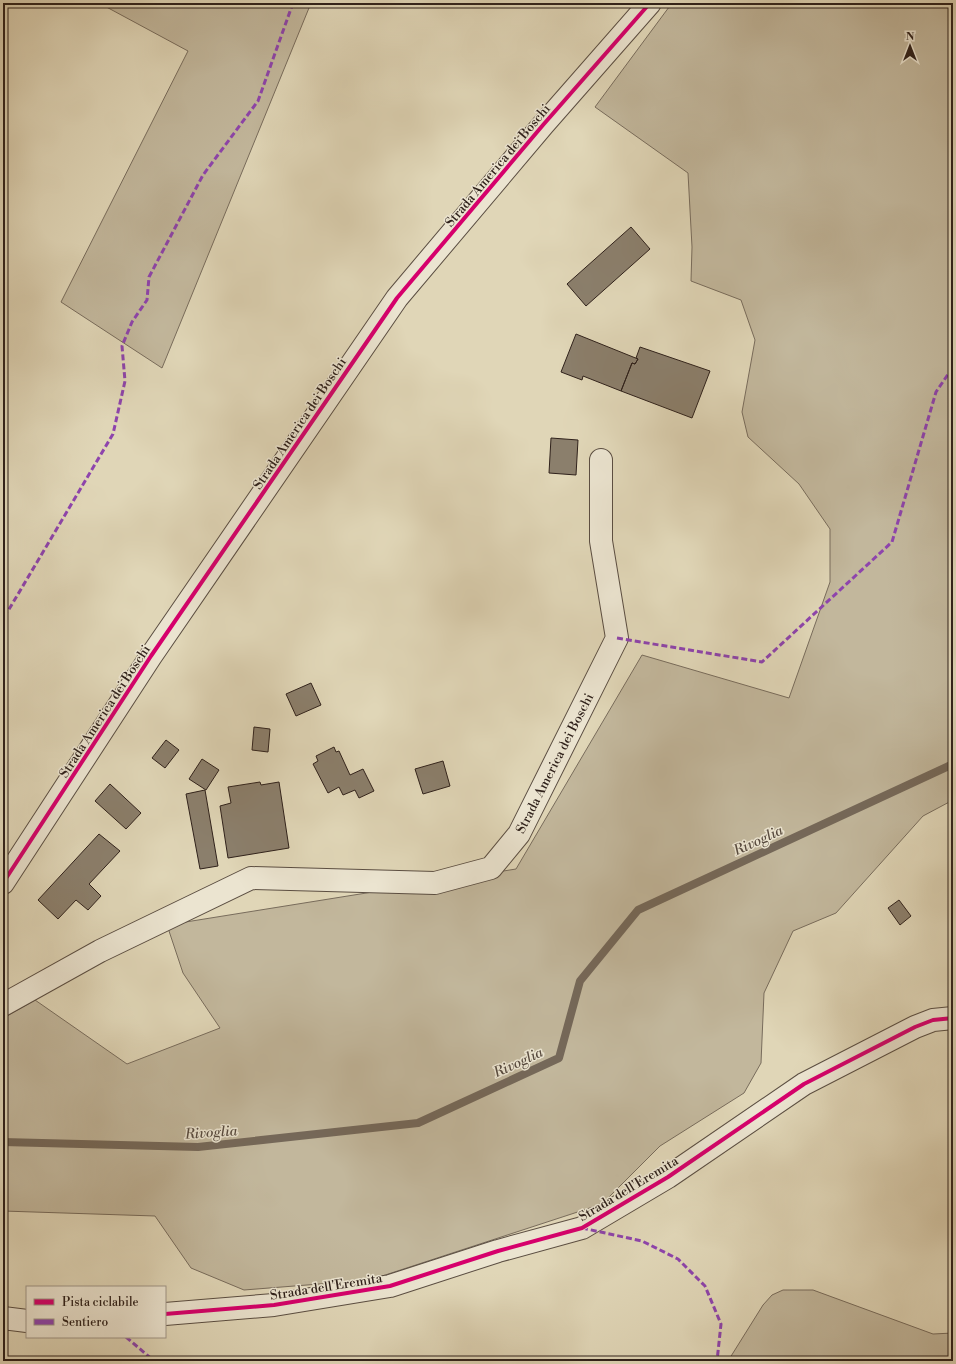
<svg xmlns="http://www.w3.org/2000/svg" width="956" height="1364" viewBox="0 0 956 1364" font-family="'Libre Bodoni',serif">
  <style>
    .green { fill: #c2b79c; stroke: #786c5c }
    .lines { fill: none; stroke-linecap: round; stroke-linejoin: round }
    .stream { stroke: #756859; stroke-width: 8 }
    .building { fill: #8b7f6c; stroke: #2f211b }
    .minor-casing { stroke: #5b4e42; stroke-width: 24 }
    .minor { stroke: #ebe4d0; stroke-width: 22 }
    .quiet { stroke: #8e44ad; stroke-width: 3; stroke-dasharray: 6 3; stroke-linecap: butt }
    .cycleway-casing { stroke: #ebe4d0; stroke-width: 6 }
    .cycleway { stroke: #d6006c; stroke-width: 4 }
    .labels { text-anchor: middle; stroke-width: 3; stroke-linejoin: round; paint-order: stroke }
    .street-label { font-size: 13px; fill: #2f211b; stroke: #ebe4d0 }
    .water-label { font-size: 14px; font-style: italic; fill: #584b3f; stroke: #ebe4d0 }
  </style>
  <rect width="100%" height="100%" fill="#e0d6b7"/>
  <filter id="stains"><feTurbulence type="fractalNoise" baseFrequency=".005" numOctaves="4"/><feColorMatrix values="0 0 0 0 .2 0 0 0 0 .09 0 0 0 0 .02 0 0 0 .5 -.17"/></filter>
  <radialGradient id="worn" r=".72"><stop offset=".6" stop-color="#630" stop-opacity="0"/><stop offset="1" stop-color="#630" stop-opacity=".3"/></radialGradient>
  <!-- green -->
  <path class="green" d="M 99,3 L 311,3 L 162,368 L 61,302 L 188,51 Z
    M 672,3 L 953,3 L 953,800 L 923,816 L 836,913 L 793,931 L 764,993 L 761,1063 L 744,1093 L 660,1146 L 602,1204 L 370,1280 L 244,1290 L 191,1268 L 155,1216 L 3,1211 L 3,1018 L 35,1000 L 127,1064 L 220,1028 L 183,973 L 167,925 L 516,869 L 642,655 L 789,698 L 830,582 L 830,529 L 799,484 L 748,437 L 742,412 L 755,340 L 741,300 L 691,281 L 692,247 L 688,173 L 595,107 Z
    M 783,1290 L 813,1290 L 933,1334 L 953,1333 L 953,1361 L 728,1361 L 763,1305 L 772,1295 Z"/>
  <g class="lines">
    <!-- stream -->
    <path class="stream" d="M 3,1142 L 198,1147 L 418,1123 L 559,1058 L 580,981 L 638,910 L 953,764"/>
  </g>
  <!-- building -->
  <path class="building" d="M 631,227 L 650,249 L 586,306 L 567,284 Z
    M 576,334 L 638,359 L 635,364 L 632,363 L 621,391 L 583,376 L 582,380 L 561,372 Z
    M 640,347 L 710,371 L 692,418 L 621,391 L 632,363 L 635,364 L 638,359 L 636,358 Z
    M 551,438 L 578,440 L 576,475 L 549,473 Z
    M 311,683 L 321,705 L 296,716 L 286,694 Z
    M 254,727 L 270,729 L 268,752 L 252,750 Z
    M 166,740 L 179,750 L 165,768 L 152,758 Z
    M 334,747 L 336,752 L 339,751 L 350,775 L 363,769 L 374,791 L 359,798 L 355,790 L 343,795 L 339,787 L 328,793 L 313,764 L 318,761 L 316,756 Z
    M 202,759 L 219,770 L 206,790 L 189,779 Z
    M 443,761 L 450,786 L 423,794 L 415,769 Z
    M 260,782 L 261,785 L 279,782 L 289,848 L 228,858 L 220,806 L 231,803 L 228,787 Z
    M 110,784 L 141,813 L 126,829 L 95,801 Z
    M 205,790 L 218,866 L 200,869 L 186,794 Z
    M 99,834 L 120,851 L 89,884 L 101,896 L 88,910 L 76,900 L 58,919 L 38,900 Z
    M 899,900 L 911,916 L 900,925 L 888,908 Z"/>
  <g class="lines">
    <!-- minor casing -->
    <g class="minor-casing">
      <path id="minor" d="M 3,883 L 151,656 L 397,298 L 543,125 L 650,3
        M 3,1005 L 100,951 L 251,878 L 435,883 L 491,868 L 519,834 L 617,638 L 601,541 L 601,460
        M 165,1314 L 274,1305 L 390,1286 L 498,1251 L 582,1228 L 668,1177 L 804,1084 L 915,1027 L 933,1020 L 953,1018
        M 3,1318 L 27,1321"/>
    </g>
    <!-- minor -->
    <use href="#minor" class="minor"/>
    <!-- quiet -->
    <path class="quiet" d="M 3,616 L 8,611 L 113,434 L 125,381 L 122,346 L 132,322 L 147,300 L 149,277 L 203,175 L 258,101 L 293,3
      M 617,638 L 762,662 L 892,542 L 936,392 L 953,367
      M 582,1228 L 642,1241 L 678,1259 L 705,1286 L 721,1324 L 717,1361
      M 126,1337 L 154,1361"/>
    <!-- cycleway casing -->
    <g class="cycleway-casing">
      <path id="cycleway" d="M 3,883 L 151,656 L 397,298 L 543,125 L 650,3
        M 165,1314 L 274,1305 L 390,1286 L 498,1251 L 582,1228 L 668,1177 L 804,1084 L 915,1027 L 933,1020 L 953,1018"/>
    </g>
    <!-- cycleway -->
    <use href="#cycleway" class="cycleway"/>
  </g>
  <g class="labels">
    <!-- street labels -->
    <g class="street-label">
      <text transform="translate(497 165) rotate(-50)" y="5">Strada America dei Boschi</text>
      <text transform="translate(299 423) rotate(-56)" y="5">Strada America dei Boschi</text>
      <text transform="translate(104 711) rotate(-57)" y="5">Strada America dei Boschi</text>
      <text transform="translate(554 763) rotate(-63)" y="5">Strada America dei Boschi</text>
      <text transform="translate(628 1188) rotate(-31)" y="5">Strada dell'Eremita</text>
      <text transform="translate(326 1286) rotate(-9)" y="5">Strada dell'Eremita</text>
    </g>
    <!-- water labels -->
    <g class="water-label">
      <text transform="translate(758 840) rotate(-25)" y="5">Rivoglia</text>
      <text transform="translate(518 1062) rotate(-25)" y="5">Rivoglia</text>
      <text transform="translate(211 1132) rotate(-4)" y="5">Rivoglia</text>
    </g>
  </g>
  <!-- margin -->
  <rect width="956" height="1364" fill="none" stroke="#e0d6b7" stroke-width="16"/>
  <rect x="4" y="4" width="948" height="1356" fill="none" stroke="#2f211b" stroke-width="2"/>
  <rect x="8" y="8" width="940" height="1348" fill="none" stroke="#2f211b"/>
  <!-- legend -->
  <rect x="26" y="1286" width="140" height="52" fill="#ebe4d0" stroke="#a09688"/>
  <rect x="34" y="1299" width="20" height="6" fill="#d6006c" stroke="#a09688"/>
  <text x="62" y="1306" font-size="12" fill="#2f211b">Pista ciclabile</text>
  <rect x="34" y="1319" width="20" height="6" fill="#8e44ad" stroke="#a09688"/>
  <text x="62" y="1326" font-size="12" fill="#2f211b">Sentiero</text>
  <!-- north arrow -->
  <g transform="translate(910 46)" stroke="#ebe4d0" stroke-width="3" paint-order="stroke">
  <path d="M0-3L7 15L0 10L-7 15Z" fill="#2f211b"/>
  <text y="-6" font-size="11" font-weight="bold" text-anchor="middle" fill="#2f211b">N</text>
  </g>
  <rect width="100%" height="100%" filter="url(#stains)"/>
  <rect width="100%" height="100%" fill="url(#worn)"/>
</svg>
